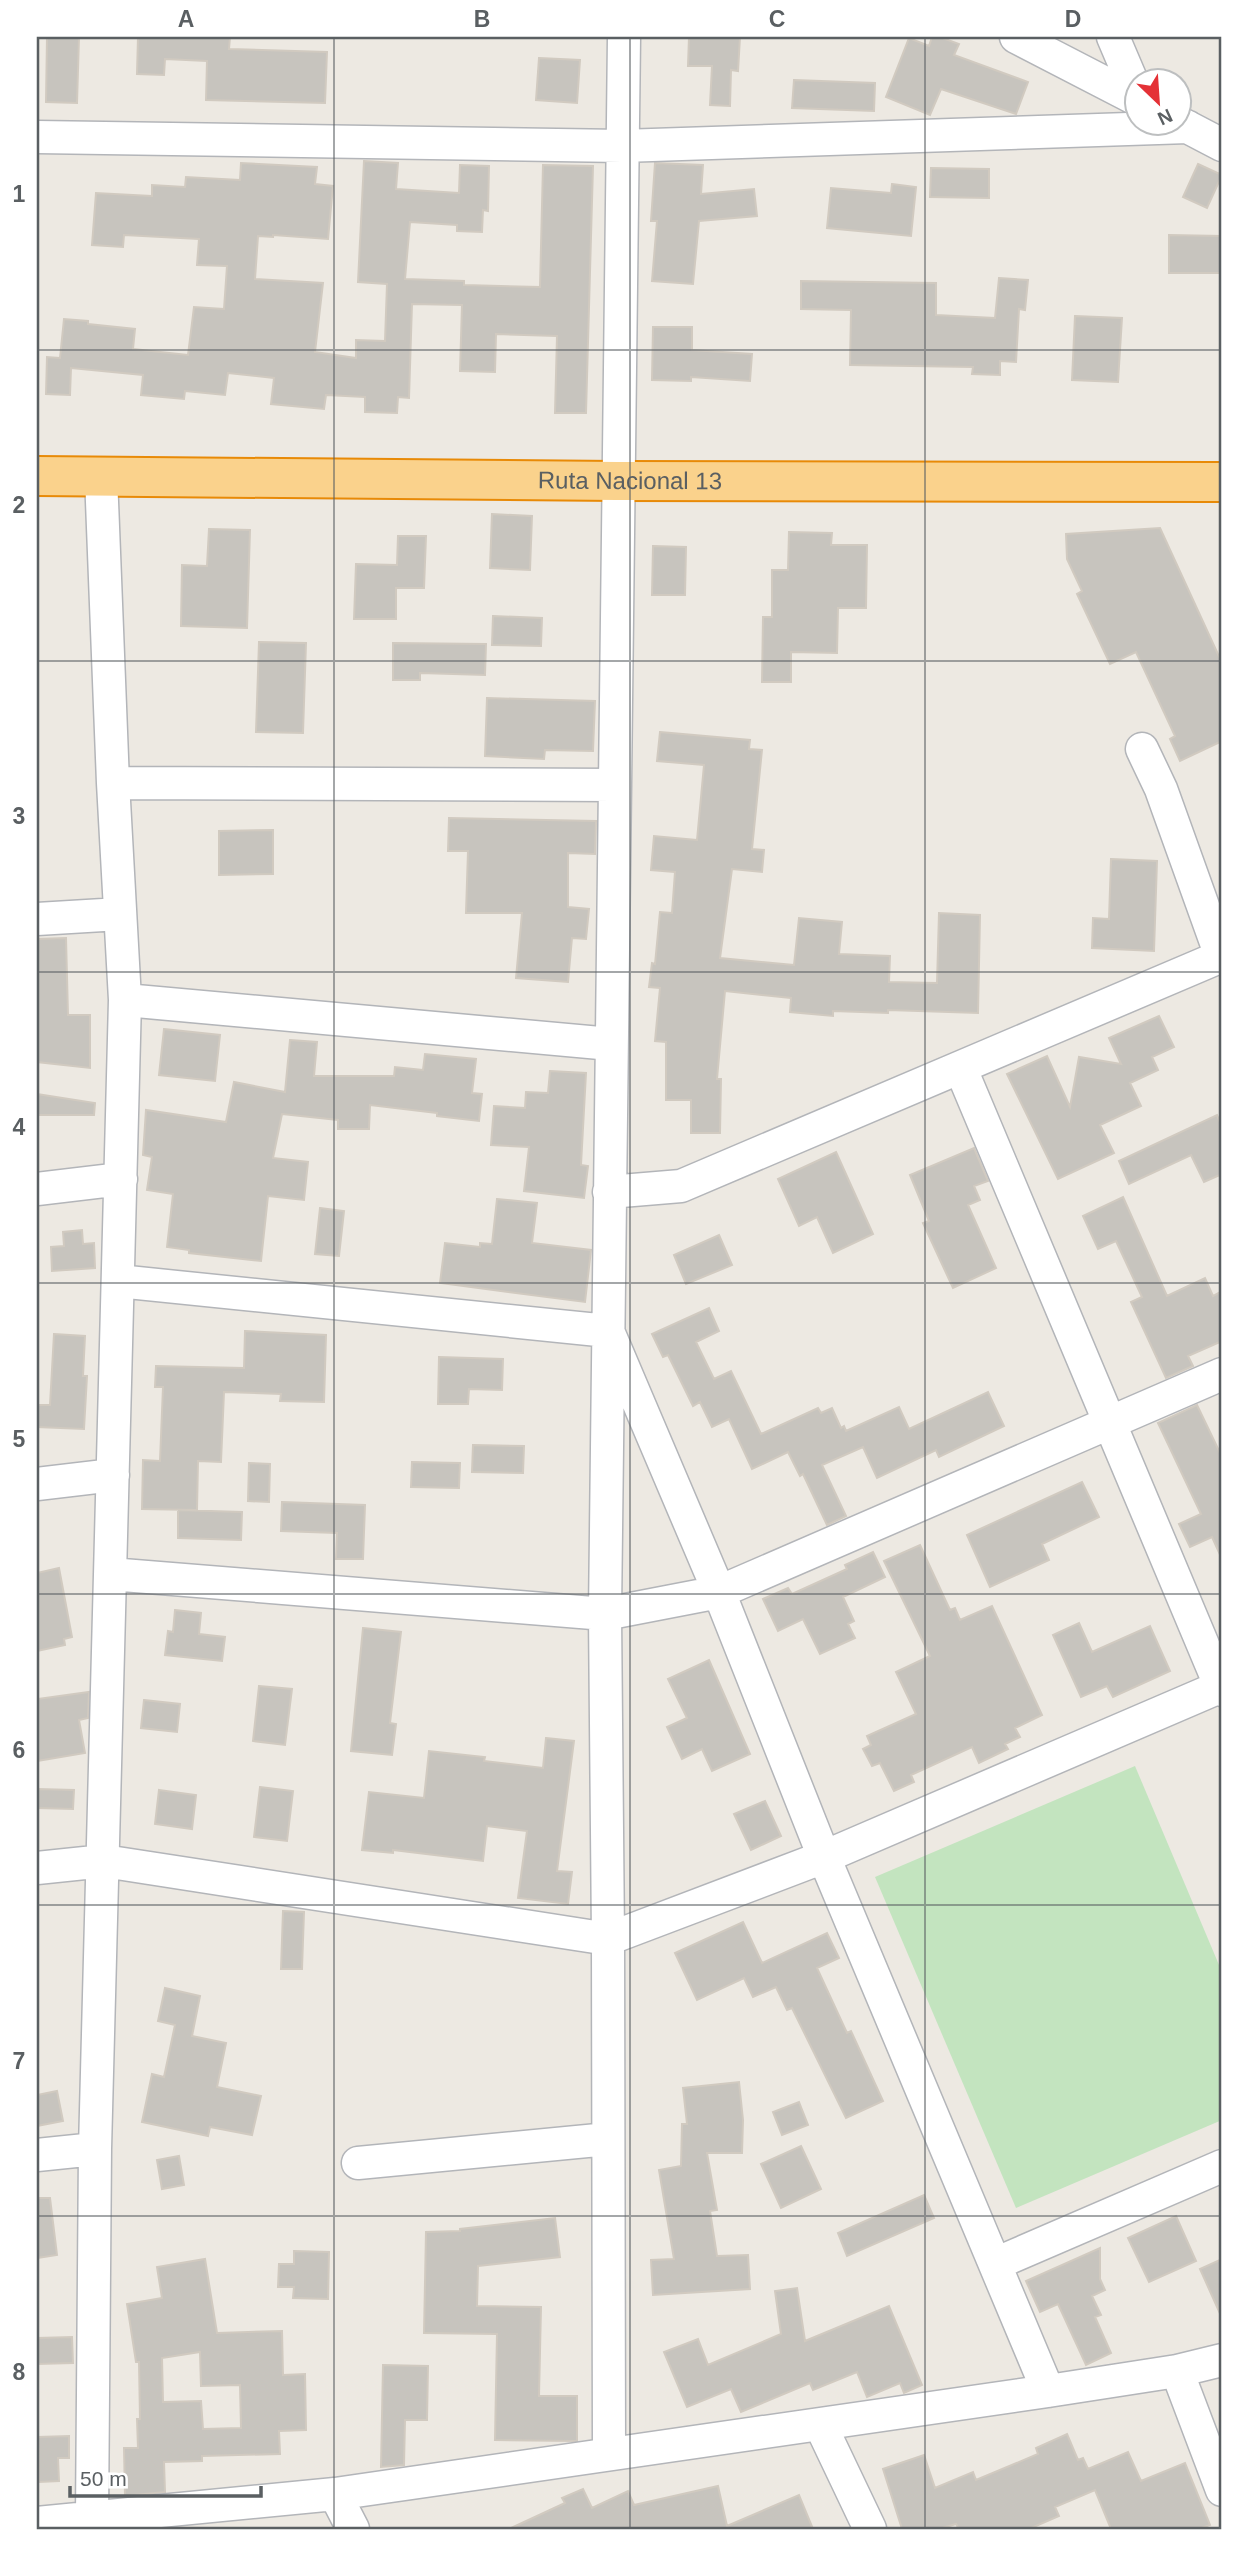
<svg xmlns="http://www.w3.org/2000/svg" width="1259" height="2566" viewBox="0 0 1259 2566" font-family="Arial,sans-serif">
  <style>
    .green { fill: #c3e4bf }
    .building { fill: #c7c4be; stroke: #d1cac0; stroke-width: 2; fill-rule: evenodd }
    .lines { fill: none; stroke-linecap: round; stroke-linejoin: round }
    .minor-casing { stroke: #b3b5b9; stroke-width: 35 }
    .highway-casing { stroke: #e88a07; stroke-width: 42 }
    .minor { stroke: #fff; stroke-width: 32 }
    .highway { stroke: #fad28c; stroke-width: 38 }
    .grid { fill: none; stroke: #5a5f62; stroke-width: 2; stroke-opacity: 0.55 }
    .labels { text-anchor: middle; stroke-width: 5; stroke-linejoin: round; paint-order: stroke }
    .street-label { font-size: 24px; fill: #5a5f62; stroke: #fff }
    .neatline { fill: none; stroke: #5a5f62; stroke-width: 2.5 }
    .grid-label { font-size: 23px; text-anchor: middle; font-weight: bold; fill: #5a5f62 }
  </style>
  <rect width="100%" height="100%" fill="#ede9e2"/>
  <!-- green -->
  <path class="green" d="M 1135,1766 L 1222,1972 L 1222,2120 L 1016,2208 L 875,1877 Z"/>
  <!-- building -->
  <path class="building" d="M 47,37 L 79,37 L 77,103 L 46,102 Z
    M 138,37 L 230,37 L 229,49 L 327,52 L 325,103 L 206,100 L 207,61 L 165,59 L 164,75 L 137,74 Z
    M 689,37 L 740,37 L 738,71 L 731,70 L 730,106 L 710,105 L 712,66 L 688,66 Z
    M 932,37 L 940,37 L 959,44 L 954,55 L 1028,82 L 1016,114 L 941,89 L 930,115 L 886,97 L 909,38 L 929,46 Z
    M 539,58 L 580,60 L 577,103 L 536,100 Z
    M 794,80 L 875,83 L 874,111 L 792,108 Z
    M 364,161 L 398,163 L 396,189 L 459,193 L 460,165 L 489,166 L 488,211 L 483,210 L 482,232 L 457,231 L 457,225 L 410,222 L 405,279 L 464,281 L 464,285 L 540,287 L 543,165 L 593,166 L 586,413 L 555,413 L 557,336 L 496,334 L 495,372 L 460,371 L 462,305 L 412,304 L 409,398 L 398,397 L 397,413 L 365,412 L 365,397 L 326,395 L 324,409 L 271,404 L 274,378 L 228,373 L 225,395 L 185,391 L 184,399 L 141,395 L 143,375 L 71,368 L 70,395 L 46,394 L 47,357 L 60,358 L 64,319 L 88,321 L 88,324 L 135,329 L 133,349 L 188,355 L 194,307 L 224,309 L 227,266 L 197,265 L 199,239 L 124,235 L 123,247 L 92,245 L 96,193 L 152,196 L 152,185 L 185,187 L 186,177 L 240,180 L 241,163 L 317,167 L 315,184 L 333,186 L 328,239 L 273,235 L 273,237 L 258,236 L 255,279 L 323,283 L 315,352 L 356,358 L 356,340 L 385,341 L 387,284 L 358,282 Z
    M 655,163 L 703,165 L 701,194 L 754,189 L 757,216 L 699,221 L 693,284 L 652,281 L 657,221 L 651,221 Z
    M 1198,164 L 1222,175 L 1207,208 L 1183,197 Z
    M 931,168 L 989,169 L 989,198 L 930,197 Z
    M 892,184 L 916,187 L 911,236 L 827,228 L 831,188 L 891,193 Z
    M 1169,235 L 1222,236 L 1222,273 L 1169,273 Z
    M 999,278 L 1028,280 L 1025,310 L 1019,309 L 1016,362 L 1000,361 L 1000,375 L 972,374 L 973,367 L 850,365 L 851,310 L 801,309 L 801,281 L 936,283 L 936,315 L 995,318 Z
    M 1075,316 L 1122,318 L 1118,382 L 1072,380 Z
    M 653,327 L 692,327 L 692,350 L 752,354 L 750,381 L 691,377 L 691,381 L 652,380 Z
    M 492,514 L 532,516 L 530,570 L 490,568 Z
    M 1160,528 L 1222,663 L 1222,741 L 1180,761 L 1170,739 L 1175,736 L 1136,652 L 1110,664 L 1077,594 L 1082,591 L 1067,559 L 1066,534 Z
    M 209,529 L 250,530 L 247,628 L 181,626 L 182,565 L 207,566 Z
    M 789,532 L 832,533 L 831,545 L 867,545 L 866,608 L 838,608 L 837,653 L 791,652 L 791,682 L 762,682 L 763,617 L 772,617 L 772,570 L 788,570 Z
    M 398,536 L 426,536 L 424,588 L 396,588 L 396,619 L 354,619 L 356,564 L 397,565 Z
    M 653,546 L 686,547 L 685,595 L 652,595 Z
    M 493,616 L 542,618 L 541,646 L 492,645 Z
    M 259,642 L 306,643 L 303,733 L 256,732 Z
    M 393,643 L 486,644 L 485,675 L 420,673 L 420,680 L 393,680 Z
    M 487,698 L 595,701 L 593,751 L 545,750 L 544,759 L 485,756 Z
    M 660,732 L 750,740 L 749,749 L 762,750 L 752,849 L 764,850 L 762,872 L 732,869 L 720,958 L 794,965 L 799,918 L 842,922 L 839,954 L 890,956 L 889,982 L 937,983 L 939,913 L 980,915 L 978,1013 L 888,1010 L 888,1013 L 833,1011 L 833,1016 L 790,1012 L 791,998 L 725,991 L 717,1079 L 721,1079 L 720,1133 L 691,1133 L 691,1100 L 666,1100 L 666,1042 L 655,1041 L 660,988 L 649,987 L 652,963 L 655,964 L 660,912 L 672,913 L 675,872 L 651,870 L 654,836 L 697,840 L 704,765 L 657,761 Z
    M 449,818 L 596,821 L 595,854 L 568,853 L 568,907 L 589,909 L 586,939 L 572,938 L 568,982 L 516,978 L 522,913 L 466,913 L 468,851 L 448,851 Z
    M 273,830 L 273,874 L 219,875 L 219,831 Z
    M 1111,859 L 1157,861 L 1154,951 L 1092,948 L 1093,918 L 1109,919 Z
    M 66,938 L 68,1015 L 90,1015 L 90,1068 L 37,1062 L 37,939 Z
    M 1159,1016 L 1174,1047 L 1152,1057 L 1158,1070 L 1130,1083 L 1141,1106 L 1100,1125 L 1114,1153 L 1058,1179 L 1007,1074 L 1047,1056 L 1070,1107 L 1079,1057 L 1121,1064 L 1109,1038 Z
    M 164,1029 L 220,1035 L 215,1081 L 159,1075 Z
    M 290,1040 L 317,1042 L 314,1076 L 394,1076 L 395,1067 L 423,1070 L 425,1054 L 476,1059 L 472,1093 L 482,1094 L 479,1121 L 437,1116 L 437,1113 L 370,1105 L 369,1129 L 338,1129 L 338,1120 L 282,1114 L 273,1158 L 308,1162 L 304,1200 L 268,1196 L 261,1261 L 189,1253 L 189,1250 L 167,1247 L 173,1194 L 147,1190 L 152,1157 L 143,1155 L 146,1110 L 226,1122 L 234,1082 L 285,1092 Z
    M 550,1071 L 586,1073 L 581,1165 L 588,1166 L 584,1198 L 524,1191 L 529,1147 L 491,1145 L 494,1106 L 525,1108 L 526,1092 L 548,1093 Z
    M 37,1094 L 95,1103 L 94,1115 L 37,1115 Z
    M 1217,1115 L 1222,1127 L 1222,1174 L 1204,1182 L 1191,1155 L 1129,1184 L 1119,1161 Z
    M 974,1148 L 988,1181 L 974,1186 L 980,1200 L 968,1205 L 996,1268 L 953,1288 L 923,1223 L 929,1221 L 910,1175 Z
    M 836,1152 L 873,1234 L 833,1253 L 817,1217 L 799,1226 L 778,1179 Z
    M 1123,1197 L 1167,1296 L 1205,1278 L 1213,1296 L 1222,1291 L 1222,1341 L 1188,1356 L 1193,1366 L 1166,1378 L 1131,1302 L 1142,1297 L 1116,1241 L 1098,1249 L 1083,1216 Z
    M 497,1199 L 537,1203 L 532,1243 L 591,1250 L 585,1302 L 440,1283 L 445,1243 L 480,1247 L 480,1243 L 492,1244 Z
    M 320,1208 L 344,1211 L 339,1256 L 315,1254 Z
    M 82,1230 L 83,1244 L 94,1243 L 95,1268 L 52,1271 L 51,1247 L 64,1246 L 63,1232 Z
    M 719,1235 L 732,1265 L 686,1284 L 674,1255 Z
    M 709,1308 L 719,1331 L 696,1342 L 714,1379 L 731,1371 L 761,1434 L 818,1408 L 821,1413 L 832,1408 L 841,1428 L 844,1426 L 846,1431 L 899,1407 L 909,1429 L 988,1392 L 1004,1426 L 939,1457 L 936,1450 L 877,1478 L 863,1447 L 822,1465 L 846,1516 L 827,1525 L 803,1474 L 800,1476 L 788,1452 L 752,1469 L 729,1419 L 712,1427 L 700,1402 L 693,1406 L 668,1355 L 663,1357 L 652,1334 Z
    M 245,1331 L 326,1335 L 324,1402 L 280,1401 L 281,1394 L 224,1392 L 221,1462 L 198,1461 L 197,1510 L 142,1509 L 143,1460 L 160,1461 L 163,1387 L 155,1387 L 156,1366 L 244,1368 Z
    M 54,1334 L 85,1336 L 83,1376 L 87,1376 L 84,1429 L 37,1427 L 37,1405 L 50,1405 Z
    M 439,1357 L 503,1359 L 502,1390 L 469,1389 L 468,1404 L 438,1404 Z
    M 1197,1405 L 1222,1457 L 1222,1559 L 1212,1537 L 1190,1547 L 1179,1524 L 1201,1514 L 1158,1423 Z
    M 473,1445 L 524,1446 L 523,1473 L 472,1472 Z
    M 412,1462 L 460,1463 L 459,1488 L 411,1487 Z
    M 249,1463 L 270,1464 L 269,1502 L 248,1501 Z
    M 1082,1482 L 1099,1517 L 1042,1544 L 1049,1560 L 990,1587 L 967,1535 Z
    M 282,1502 L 365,1505 L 363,1559 L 336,1559 L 337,1533 L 281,1531 Z
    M 178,1510 L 242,1512 L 241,1540 L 178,1538 Z
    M 920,1545 L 950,1610 L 955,1608 L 960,1620 L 992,1606 L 1042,1715 L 1015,1728 L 1020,1737 L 1005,1744 L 1008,1749 L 979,1763 L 972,1747 L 911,1775 L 914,1782 L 894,1791 L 880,1763 L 872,1766 L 863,1749 L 871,1745 L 867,1736 L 916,1714 L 896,1672 L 930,1656 L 884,1561 Z
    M 873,1552 L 885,1577 L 843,1597 L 854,1621 L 848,1624 L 855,1638 L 820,1654 L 803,1619 L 778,1631 L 763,1599 L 788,1588 L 792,1594 L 847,1569 L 845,1565 Z
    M 59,1568 L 72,1637 L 64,1639 L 65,1645 L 37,1651 L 37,1573 Z
    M 175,1610 L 201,1613 L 199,1634 L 225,1637 L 222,1661 L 165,1655 L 168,1631 L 173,1632 Z
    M 1079,1623 L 1092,1652 L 1150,1626 L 1170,1671 L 1113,1697 L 1107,1686 L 1081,1697 L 1053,1635 Z
    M 363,1628 L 401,1632 L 390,1723 L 396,1724 L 392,1755 L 351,1751 Z
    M 709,1660 L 750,1754 L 712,1771 L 702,1749 L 682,1759 L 667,1727 L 687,1718 L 668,1679 Z
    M 259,1686 L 292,1689 L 285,1745 L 253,1741 Z
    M 89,1692 L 88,1718 L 79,1720 L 85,1753 L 37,1761 L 37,1699 Z
    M 144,1700 L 180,1704 L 177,1732 L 141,1728 Z
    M 546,1738 L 574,1741 L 557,1871 L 572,1872 L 568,1904 L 518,1898 L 527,1831 L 487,1826 L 483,1861 L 393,1850 L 393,1853 L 362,1850 L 369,1792 L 424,1798 L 429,1751 L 485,1757 L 484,1761 L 543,1768 Z
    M 260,1787 L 293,1791 L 287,1841 L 254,1837 Z
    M 37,1789 L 74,1790 L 73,1809 L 37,1808 Z
    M 159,1790 L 196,1795 L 192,1829 L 155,1824 Z
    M 765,1801 L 781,1836 L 751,1850 L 734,1814 Z
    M 283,1911 L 304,1912 L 302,1969 L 281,1969 Z
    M 743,1922 L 762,1963 L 827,1933 L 839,1958 L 817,1968 L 847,2033 L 851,2031 L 883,2101 L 846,2118 L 792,2008 L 787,2010 L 776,1987 L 753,1997 L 744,1978 L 697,2000 L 675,1953 Z
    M 165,1988 L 200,1996 L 192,2036 L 226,2043 L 217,2087 L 261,2096 L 252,2135 L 210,2127 L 208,2136 L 142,2122 L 152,2074 L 164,2077 L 175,2025 L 158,2021 Z
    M 739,2082 L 743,2120 L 742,2153 L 707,2153 L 717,2210 L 710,2211 L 717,2256 L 748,2255 L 750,2289 L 653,2295 L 651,2260 L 674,2259 L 659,2170 L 681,2166 L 682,2124 L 687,2124 L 683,2088 Z
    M 57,2091 L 63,2121 L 37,2126 L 37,2095 Z
    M 799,2102 L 808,2125 L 782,2135 L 773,2112 Z
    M 801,2146 L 821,2189 L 781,2208 L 761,2164 Z
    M 179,2156 L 184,2185 L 162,2189 L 157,2160 Z
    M 924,2195 L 934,2218 L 847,2256 L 838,2233 Z
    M 37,2198 L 50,2198 L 57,2255 L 37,2258 Z
    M 1176,2216 L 1196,2261 L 1149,2282 L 1128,2238 Z
    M 555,2218 L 560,2257 L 478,2266 L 477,2306 L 541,2307 L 539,2396 L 577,2396 L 577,2441 L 495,2440 L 497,2334 L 424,2333 L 426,2232 L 460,2231 L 460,2229 Z
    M 1100,2248 L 1100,2279 L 1105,2290 L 1092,2296 L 1101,2315 L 1095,2317 L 1111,2353 L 1086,2365 L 1058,2304 L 1040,2312 L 1026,2281 Z
    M 294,2251 L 329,2252 L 328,2299 L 293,2298 L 294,2287 L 278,2287 L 279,2264 L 294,2264 Z
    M 205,2259 L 217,2333 L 282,2331 L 283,2375 L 305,2374 L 306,2430 L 279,2431 L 280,2454 L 202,2456 L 202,2461 L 164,2462 L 165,2492 L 125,2496 L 124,2448 L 138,2448 L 137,2419 L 140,2419 L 139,2362 L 136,2362 L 127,2304 L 162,2298 L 157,2267 ZM 200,2352 L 201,2386 L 240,2385 L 241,2428 L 203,2429 L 201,2401 L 163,2402 L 162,2358 Z
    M 1222,2259 L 1222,2318 L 1200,2269 Z
    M 797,2288 L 805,2341 L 889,2306 L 922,2385 L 904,2393 L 900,2383 L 867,2397 L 857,2372 L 813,2390 L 810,2383 L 741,2412 L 731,2389 L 687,2407 L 664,2352 L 698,2339 L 708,2365 L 781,2334 L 775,2291 Z
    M 72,2337 L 73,2363 L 37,2364 L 37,2338 Z
    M 383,2365 L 428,2366 L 427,2420 L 405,2420 L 404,2465 L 381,2467 Z
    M 1067,2434 L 1078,2460 L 1083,2458 L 1088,2469 L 1128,2452 L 1141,2481 L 1185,2463 L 1210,2525 L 1199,2529 L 1111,2529 L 1095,2490 L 1055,2507 L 1059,2516 L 1029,2529 L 959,2529 L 956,2524 L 939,2529 L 902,2529 L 883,2469 L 924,2455 L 935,2488 L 973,2472 L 976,2480 L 1038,2454 L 1036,2448 Z
    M 69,2436 L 69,2458 L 58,2458 L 59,2481 L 39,2482 L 38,2437 Z
    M 718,2486 L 727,2526 L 799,2495 L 813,2529 L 509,2529 L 565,2503 L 562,2498 L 583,2489 L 592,2508 L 628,2491 L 634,2505 Z"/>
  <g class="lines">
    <!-- minor casing -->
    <g class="minor-casing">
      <path id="minor" d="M 1016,37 L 1136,99
        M 1113,37 L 1136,91
        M 1178,122 L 1222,145
        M 37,137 L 622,146 L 1188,127
        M 1142,749 L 1161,789 L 1222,959
        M 113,783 L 614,785
        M 37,919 L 120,914
        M 125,1000 L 611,1044
        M 961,1069 L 1222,1690
        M 37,1189 L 121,1179
        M 609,1192 L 681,1186 L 1222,956
        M 118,1281 L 608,1331 L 719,1592 L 824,1857 L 1048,2391
        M 37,1484 L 113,1475
        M 110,1574 L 605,1614 L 719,1592 L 1222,1374
        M 37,1868 L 104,1861 L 608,1939 L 824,1857 L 1222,1686
        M 37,2155 L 95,2149
        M 358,2163 L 608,2139
        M 995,2264 L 1222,2166
        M 1177,2371 L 1222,2490
        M 820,2424 L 870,2529
        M 609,2454 L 608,1939 L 605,1614 L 624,37
        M 335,2494 L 353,2529
        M 92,2517 L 95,2149 L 125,1000 L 113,783 L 101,476
        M 37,2523 L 335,2494 L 1048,2391 L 1177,2371 L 1222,2360"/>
    </g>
    <!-- highway casing -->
    <g class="highway-casing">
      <g id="highway">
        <path id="s1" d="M 37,476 L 617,481 L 1222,482"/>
      </g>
    </g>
    <!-- minor -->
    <use href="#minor" class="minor"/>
    <!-- highway -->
    <use href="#highway" class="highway"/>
  </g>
  <!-- grid -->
  <path class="grid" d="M 334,37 L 334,2529M 630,37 L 630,2529M 925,37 L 925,2529M 37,350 L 1222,350M 37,661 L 1222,661M 37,972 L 1222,972M 37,1283 L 1222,1283M 37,1594 L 1222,1594M 37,1905 L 1222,1905M 37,2216 L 1222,2216"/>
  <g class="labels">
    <!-- street labels -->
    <g class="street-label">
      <text dy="8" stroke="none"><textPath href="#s1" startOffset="593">Ruta Nacional 13</textPath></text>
    </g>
  </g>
  <!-- border -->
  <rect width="1259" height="2566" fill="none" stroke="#ffffff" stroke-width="77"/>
  <!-- north arrow -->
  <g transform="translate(1158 102) rotate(155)"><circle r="33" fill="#ffffff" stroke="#bdbfc0" stroke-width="2"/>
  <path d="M0-5L12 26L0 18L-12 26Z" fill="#e43136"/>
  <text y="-10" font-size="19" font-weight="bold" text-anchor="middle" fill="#5a5f62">N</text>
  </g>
  <!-- scale -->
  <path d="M70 2486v10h191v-10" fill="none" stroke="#5a5f62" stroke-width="3.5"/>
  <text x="80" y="2486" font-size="21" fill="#5a5f62" stroke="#ffffff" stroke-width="5" paint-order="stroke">50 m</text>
  <rect x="38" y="38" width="1182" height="2490" class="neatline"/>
  <g class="grid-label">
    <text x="186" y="27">A</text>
    <text x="482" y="27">B</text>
    <text x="777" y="27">C</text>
    <text x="1073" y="27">D</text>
    <text x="19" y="202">1</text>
    <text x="19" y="513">2</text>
    <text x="19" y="824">3</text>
    <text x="19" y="1135">4</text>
    <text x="19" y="1447">5</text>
    <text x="19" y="1758">6</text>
    <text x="19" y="2069">7</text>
    <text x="19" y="2380">8</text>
  </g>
</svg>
